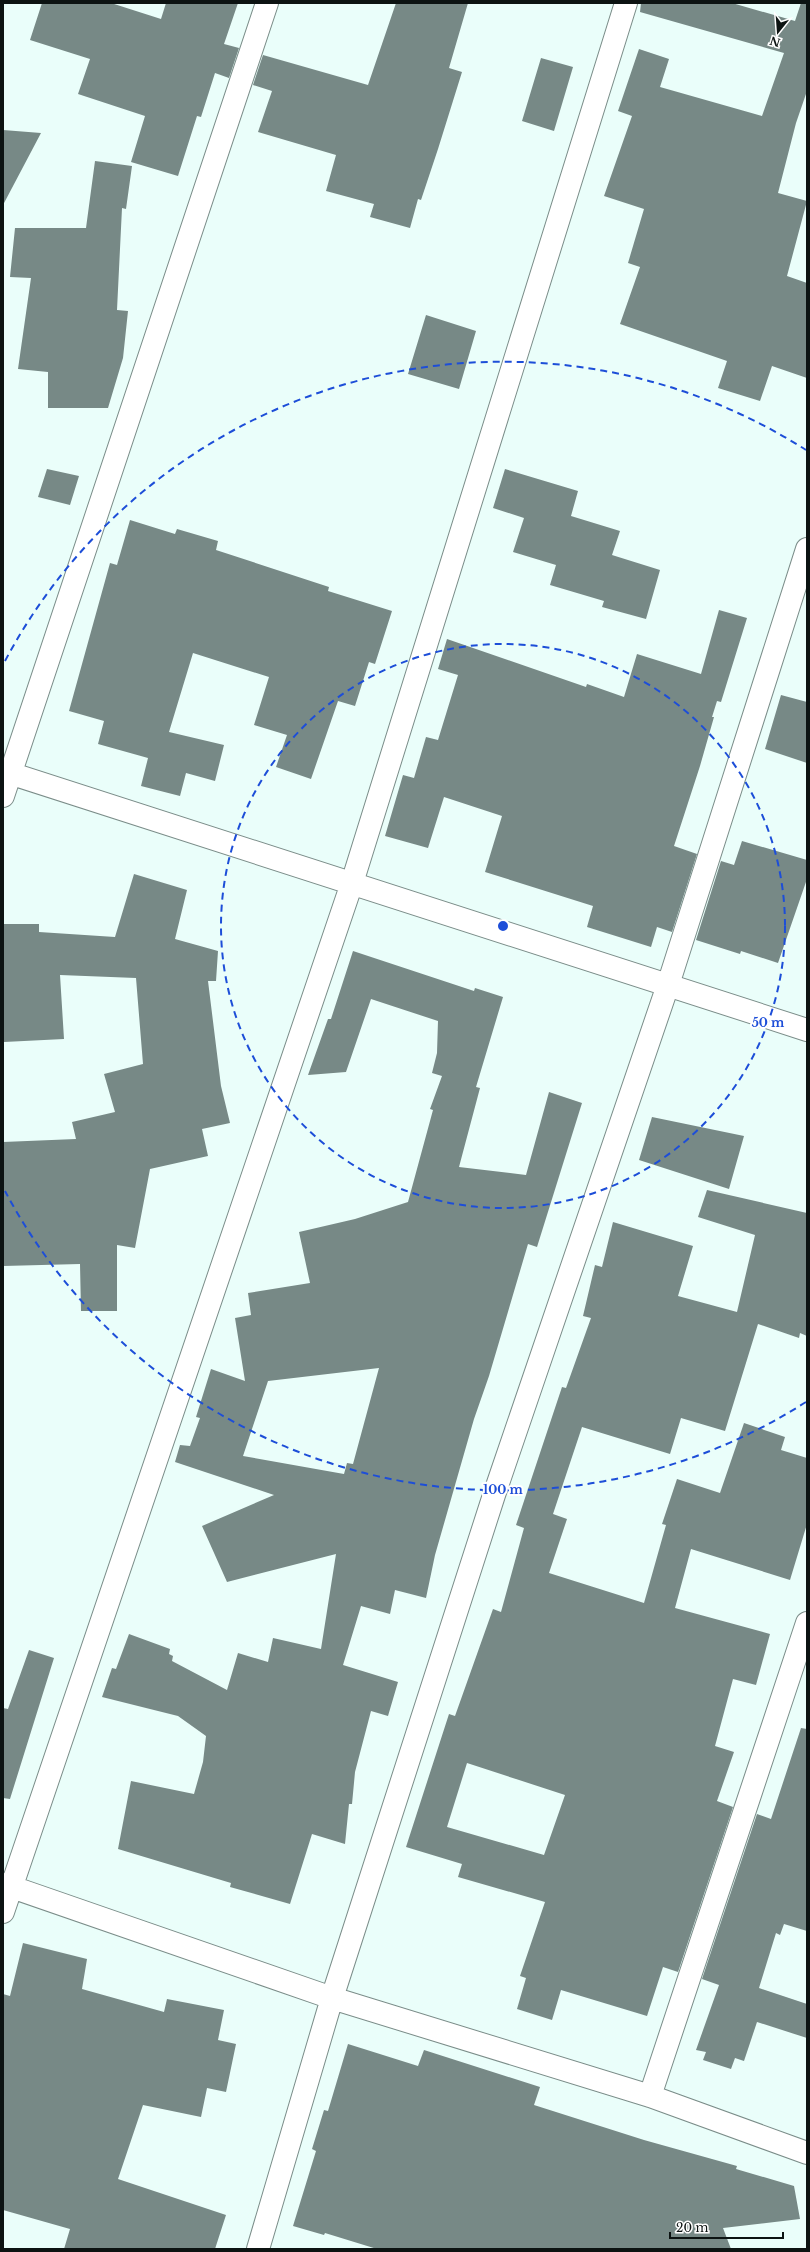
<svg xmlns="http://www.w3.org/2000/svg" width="810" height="2252" viewBox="0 0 810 2252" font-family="'Libre Baskerville',serif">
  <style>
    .building { fill: #778986; fill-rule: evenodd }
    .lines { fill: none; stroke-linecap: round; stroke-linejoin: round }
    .minor-casing { stroke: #7b8d89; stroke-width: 24 }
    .minor { stroke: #fff; stroke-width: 22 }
    .ring { fill: none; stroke: #1d4ed8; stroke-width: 2; stroke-dasharray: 7 5 }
    .centre { fill: #1d4ed8; stroke: #fff; stroke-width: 2 }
    .ring-label { font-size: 12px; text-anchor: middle; font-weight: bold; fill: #1d4ed8; stroke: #fff; stroke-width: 4; stroke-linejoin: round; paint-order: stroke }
  </style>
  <rect width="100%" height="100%" fill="#eafefa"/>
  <!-- building -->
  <path class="building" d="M 42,3 L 111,3 L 161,19 L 166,3 L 238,3 L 224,44 L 239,48 L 229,78 L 215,73 L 201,117 L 197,116 L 178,176 L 131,162 L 145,116 L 78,94 L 90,59 L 30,40 Z
    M 396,3 L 468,3 L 449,68 L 462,72 L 438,149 L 421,200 L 418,199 L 410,228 L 370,217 L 374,204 L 326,191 L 336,155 L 258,132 L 272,91 L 253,85 L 263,55 L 368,85 Z
    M 641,3 L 732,3 L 795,21 L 801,3 L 807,3 L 807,91 L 796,123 L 778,193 L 807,201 L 787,276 L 807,283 L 807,378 L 772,366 L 760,401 L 718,388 L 727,361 L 620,324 L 640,267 L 628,263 L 644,209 L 604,196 L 632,116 L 618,111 L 639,49 L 669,59 L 660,87 L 762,116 L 784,53 L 640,12 Z
    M 541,58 L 573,67 L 554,131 L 522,121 Z
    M 3,130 L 41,133 L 3,205 Z
    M 95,161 L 132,166 L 126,209 L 122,208 L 117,310 L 128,311 L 123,358 L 108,408 L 48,408 L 48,372 L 18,369 L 31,278 L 10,277 L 15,228 L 86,228 Z
    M 426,315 L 476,331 L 459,389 L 408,374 Z
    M 47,469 L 79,476 L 70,505 L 38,497 Z
    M 505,469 L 578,491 L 571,516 L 620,531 L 612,555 L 660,570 L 646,619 L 602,607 L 604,601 L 550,585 L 556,565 L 513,552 L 524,518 L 493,508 Z
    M 130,520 L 175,534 L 177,529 L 218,541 L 216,550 L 329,587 L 328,591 L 392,611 L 375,664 L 369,662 L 355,706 L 338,701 L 311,779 L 276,767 L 287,735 L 254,725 L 269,677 L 193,653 L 169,732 L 224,745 L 215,781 L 186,773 L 180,796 L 141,786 L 148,758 L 98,744 L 104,721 L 69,711 L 110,563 L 117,565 Z
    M 719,610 L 747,618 L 721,702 L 717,701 L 712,717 L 714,717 L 700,766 L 674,846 L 697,854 L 672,932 L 657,927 L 651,947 L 587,927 L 593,906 L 485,872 L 502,816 L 444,797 L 428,848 L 385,836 L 403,775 L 414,778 L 426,737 L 438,740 L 458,675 L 438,669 L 447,639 L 586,687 L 587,684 L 624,697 L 637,654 L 701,674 Z
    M 781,695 L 807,702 L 807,763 L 765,749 Z
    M 742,841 L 807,860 L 807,879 L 778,963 L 741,951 L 740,954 L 696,940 L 721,861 L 734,865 Z
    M 134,874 L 187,890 L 175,939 L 218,951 L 216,981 L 208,981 L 221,1086 L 230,1123 L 202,1129 L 208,1156 L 150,1169 L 135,1248 L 117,1245 L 117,1311 L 81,1311 L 80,1264 L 3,1266 L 3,1142 L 76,1139 L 72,1122 L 115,1112 L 104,1074 L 143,1064 L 136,978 L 60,975 L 64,1039 L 4,1042 L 3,924 L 39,924 L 39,932 L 115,937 Z
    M 353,951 L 474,991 L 475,988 L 503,997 L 476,1087 L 480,1088 L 459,1167 L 526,1175 L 549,1092 L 582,1103 L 537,1247 L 528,1244 L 489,1376 L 474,1419 L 435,1555 L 426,1598 L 395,1590 L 390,1614 L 361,1606 L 343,1665 L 398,1682 L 388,1716 L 371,1711 L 355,1772 L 352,1804 L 349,1804 L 345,1844 L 312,1834 L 290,1904 L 230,1887 L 231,1883 L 118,1849 L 131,1781 L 194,1794 L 203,1762 L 206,1736 L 178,1716 L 102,1697 L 112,1668 L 116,1669 L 129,1634 L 170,1649 L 169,1654 L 173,1656 L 172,1661 L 227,1690 L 238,1653 L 268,1662 L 273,1638 L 321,1649 L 336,1554 L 227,1582 L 202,1526 L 274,1495 L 175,1462 L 180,1445 L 190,1446 L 200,1418 L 196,1417 L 211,1369 L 245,1381 L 235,1318 L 251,1315 L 248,1293 L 310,1283 L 299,1232 L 355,1219 L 408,1202 L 433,1110 L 430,1109 L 442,1076 L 432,1073 L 437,1053 L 438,1021 L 371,999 L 346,1072 L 308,1075 L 328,1019 L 331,1019 ZM 379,1368 L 353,1464 L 347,1463 L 344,1474 L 243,1456 L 268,1381 Z
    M 652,1117 L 744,1136 L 729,1189 L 639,1160 Z
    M 707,1190 L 807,1213 L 807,1336 L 800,1333 L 799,1338 L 758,1324 L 725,1431 L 681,1418 L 670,1454 L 582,1427 L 553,1514 L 567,1519 L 549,1573 L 644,1603 L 666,1525 L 662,1524 L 677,1479 L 720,1493 L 744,1423 L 785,1437 L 781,1450 L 807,1458 L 807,1524 L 790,1580 L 691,1549 L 675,1608 L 770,1634 L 756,1685 L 733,1679 L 715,1746 L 734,1752 L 717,1801 L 733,1807 L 678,1972 L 663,1967 L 647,2016 L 561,1990 L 552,2020 L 517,2009 L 526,1978 L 520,1976 L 545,1902 L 458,1877 L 462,1864 L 406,1847 L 449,1714 L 455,1716 L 493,1609 L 501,1612 L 524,1528 L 516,1525 L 562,1387 L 566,1388 L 591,1318 L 583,1316 L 595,1265 L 602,1267 L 613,1222 L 693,1246 L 678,1296 L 737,1312 L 755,1235 L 698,1217 ZM 467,1763 L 565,1795 L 544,1855 L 447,1827 Z
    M 29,1650 L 54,1658 L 10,1799 L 3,1798 L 3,1708 L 8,1709 Z
    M 801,1728 L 807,1729 L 807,1931 L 784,1924 L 780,1935 L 776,1933 L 759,1988 L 807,2004 L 807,2038 L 757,2022 L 744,2061 L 735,2058 L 731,2069 L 703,2060 L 706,2052 L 696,2050 L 719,1985 L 702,1979 L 757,1814 L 771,1819 Z
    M 23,1943 L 87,1959 L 82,1989 L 164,2012 L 167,1999 L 224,2010 L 218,2040 L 236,2044 L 226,2092 L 207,2088 L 201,2117 L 143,2105 L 118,2179 L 226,2215 L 215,2249 L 64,2249 L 70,2229 L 3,2210 L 3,1994 L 10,1996 Z
    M 348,2044 L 418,2066 L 424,2050 L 540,2087 L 534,2105 L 644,2140 L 737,2166 L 736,2169 L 794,2186 L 800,2219 L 723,2228 L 731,2249 L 377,2249 L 325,2233 L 324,2235 L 293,2226 L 316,2151 L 312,2149 L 324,2110 L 328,2111 Z"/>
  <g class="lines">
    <!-- minor casing -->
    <g class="minor-casing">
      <path id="minor" d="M 3,771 L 807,1030
        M 3,796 L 267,3
        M 3,1884 L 332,1998 L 650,2096 L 807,2153
        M 3,1912 L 352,883 L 626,3
        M 650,2096 L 807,1623
        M 258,2249 L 332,1998 L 494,1495 L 668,985 L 807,549"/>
    </g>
    <!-- minor -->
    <use href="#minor" class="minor"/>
  </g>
  <!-- distance rings -->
  <g class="ring">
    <circle cx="503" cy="926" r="282"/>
    <path d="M806 1402A564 564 0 0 1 5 1191M5 661A564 564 0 0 1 806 450"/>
  </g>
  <circle cx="503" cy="926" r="6" class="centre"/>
  <g class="ring-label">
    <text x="768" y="1027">50 m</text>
    <text x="503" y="1494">100 m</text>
  </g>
  <!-- border -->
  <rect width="810" height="2252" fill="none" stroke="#0c1312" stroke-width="8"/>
  <!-- north arrow -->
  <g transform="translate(778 32) rotate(197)" stroke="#ffffff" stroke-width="3" paint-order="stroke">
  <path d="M0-3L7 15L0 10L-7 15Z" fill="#0c1312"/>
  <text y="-6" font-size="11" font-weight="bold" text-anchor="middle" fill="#0c1312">N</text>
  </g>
  <!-- scale -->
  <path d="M670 2232v6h113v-6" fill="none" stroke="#0c1312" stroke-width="2"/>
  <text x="676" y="2232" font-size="12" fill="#0c1312" stroke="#ffffff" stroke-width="3" paint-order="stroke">20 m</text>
</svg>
